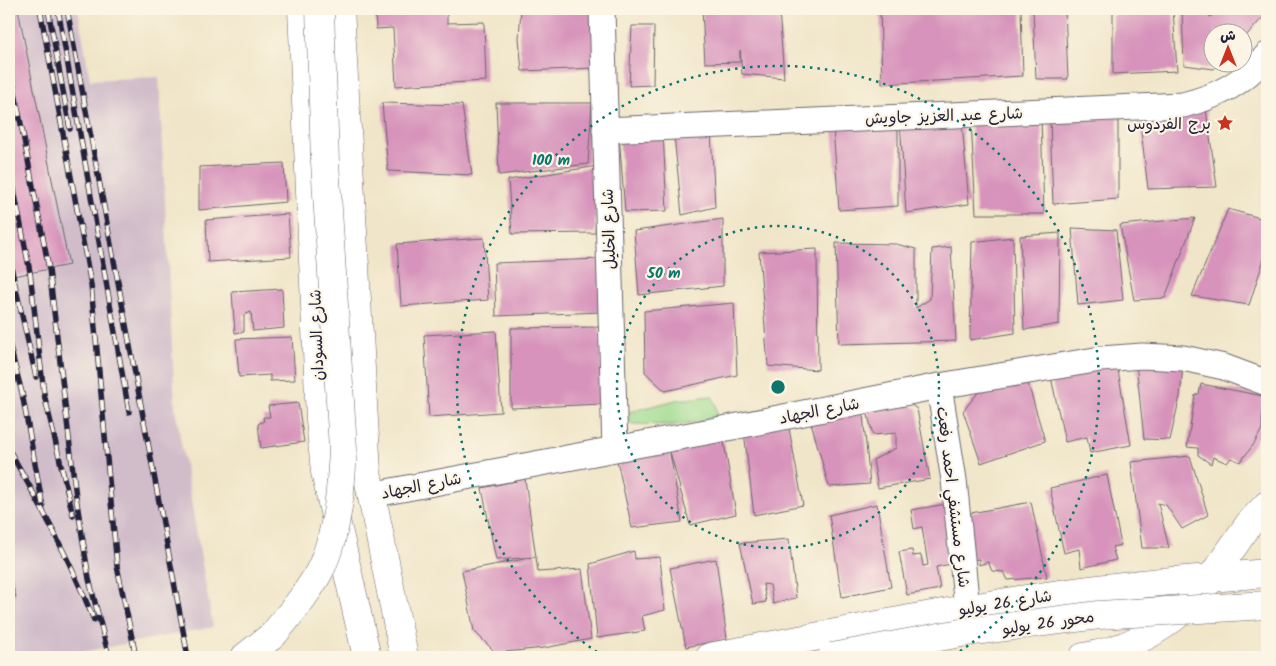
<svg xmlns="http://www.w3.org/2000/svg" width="1276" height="666" viewBox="0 0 1276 666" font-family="Kalam,'Playpen Sans Arabic',sans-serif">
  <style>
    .industrial { fill: #d1bdca }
    .green { fill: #9edb8f; stroke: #607e65 }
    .building { fill: #d793bb }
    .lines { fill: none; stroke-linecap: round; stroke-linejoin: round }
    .street-casing { stroke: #6a666c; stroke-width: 27 }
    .secondary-casing { stroke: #6a666c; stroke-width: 29 }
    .primary-casing { stroke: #6a666c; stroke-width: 29 }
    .highway-casing { stroke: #6a666c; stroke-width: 29 }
    .street { stroke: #fff; stroke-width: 25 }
    .secondary { stroke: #fff; stroke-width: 28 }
    .primary { stroke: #fff; stroke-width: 28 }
    .highway { stroke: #fff; stroke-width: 28 }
    .rail-casing { stroke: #22223b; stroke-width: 5.5 }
    .rail { stroke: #fcf5e5; stroke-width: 4; stroke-dasharray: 11; stroke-linecap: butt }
    .highway-bridge-casing { stroke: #6a666c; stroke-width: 29; stroke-linecap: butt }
    .highway-bridge { stroke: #fff; stroke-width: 28 }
    .ring { fill: none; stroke: #0f766e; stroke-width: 2.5; stroke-dasharray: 2.5 5 }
    .labels { text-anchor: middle; stroke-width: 4.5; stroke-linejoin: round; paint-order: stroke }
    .street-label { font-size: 16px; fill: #22223b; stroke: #fcf5e5 }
    .poi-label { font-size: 16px; fill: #22223b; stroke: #fcf5e5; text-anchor: end }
    .centre { fill: #0f766e; stroke: #fcf5e5; stroke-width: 2.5 }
    .ring-label { font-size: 15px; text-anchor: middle; font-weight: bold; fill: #0f766e; stroke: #fcf5e5; stroke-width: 4.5; stroke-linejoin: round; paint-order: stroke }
  </style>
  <rect width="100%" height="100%" fill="#fcf5e5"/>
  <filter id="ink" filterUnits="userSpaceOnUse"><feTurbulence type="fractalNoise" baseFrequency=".02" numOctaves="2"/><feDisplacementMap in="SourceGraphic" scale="10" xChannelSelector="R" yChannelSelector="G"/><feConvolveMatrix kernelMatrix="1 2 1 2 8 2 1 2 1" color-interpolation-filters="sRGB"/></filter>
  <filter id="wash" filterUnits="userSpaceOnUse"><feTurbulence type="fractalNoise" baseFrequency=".0096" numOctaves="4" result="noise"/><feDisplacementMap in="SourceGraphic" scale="20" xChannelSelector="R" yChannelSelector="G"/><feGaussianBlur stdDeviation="1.12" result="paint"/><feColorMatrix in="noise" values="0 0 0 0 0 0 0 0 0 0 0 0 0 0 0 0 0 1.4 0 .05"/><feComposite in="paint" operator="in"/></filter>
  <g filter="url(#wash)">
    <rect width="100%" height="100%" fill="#f0e5c8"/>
    <!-- industrial -->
    <path class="industrial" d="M 9,9 L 78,9 L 90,80 L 159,77 L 175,407 L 213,627 L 56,657 L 9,657 Z"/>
    <!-- green -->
    <path class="green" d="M 712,396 L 716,405 L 717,415 L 699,422 L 673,425 L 632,424 L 625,413 L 676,400 Z"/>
    <g id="blocks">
      <!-- building -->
      <path class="building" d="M 9,9 L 18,9 L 69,265 L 9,277 Z
        M 375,9 L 436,9 L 447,11 L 447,23 L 484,22 L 486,81 L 396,86 L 393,28 L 376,29 Z
        M 521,9 L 596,9 L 597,68 L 522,71 L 519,38 Z
        M 702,9 L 779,9 L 784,78 L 742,74 L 740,50 L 740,62 L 705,63 Z
        M 880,9 L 1021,9 L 1023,76 L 882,84 Z
        M 1033,9 L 1065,9 L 1068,79 L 1036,79 Z
        M 1113,9 L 1173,9 L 1177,71 L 1113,74 Z
        M 1182,9 L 1202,9 L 1210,17 L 1215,13 L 1210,9 L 1266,9 L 1267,13 L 1244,38 L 1244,32 L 1214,32 L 1214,62 L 1220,62 L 1214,69 L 1184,65 Z
        M 632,26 L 654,26 L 653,85 L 629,86 Z
        M 382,103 L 462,105 L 472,175 L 388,171 Z
        M 496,103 L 592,103 L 588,164 L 499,175 Z
        M 1206,109 L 1217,187 L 1148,189 L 1139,113 Z
        M 1118,116 L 1118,199 L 1053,204 L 1050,119 Z
        M 1041,117 L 1044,214 L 976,214 L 971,120 Z
        M 900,121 L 962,123 L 969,204 L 906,213 Z
        M 898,126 L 898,206 L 839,210 L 833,127 Z
        M 663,132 L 667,211 L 625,212 L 619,135 Z
        M 711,132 L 715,207 L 682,215 L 674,135 Z
        M 284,163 L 286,202 L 199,210 L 199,167 Z
        M 598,166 L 595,233 L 512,234 L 508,180 Z
        M 1228,209 L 1267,220 L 1267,250 L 1249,305 L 1192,296 Z
        M 288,214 L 291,257 L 208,262 L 206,220 Z
        M 1195,218 L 1165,298 L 1134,300 L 1120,225 Z
        M 723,219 L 723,286 L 639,295 L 634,231 Z
        M 1072,228 L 1116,230 L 1123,300 L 1078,305 Z
        M 1060,233 L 1059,324 L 1024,330 L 1020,236 Z
        M 1013,237 L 1015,333 L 970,340 L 972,242 Z
        M 484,238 L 488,300 L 401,306 L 397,244 Z
        M 836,243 L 896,244 L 916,249 L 916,308 L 930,299 L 932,249 L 951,247 L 956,341 L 839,344 Z
        M 817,249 L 818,370 L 768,366 L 759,252 Z
        M 600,259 L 602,312 L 496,316 L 494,263 Z
        M 282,289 L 284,328 L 253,331 L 251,312 L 244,315 L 244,332 L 235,333 L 232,292 Z
        M 734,303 L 737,375 L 665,391 L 645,372 L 644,311 Z
        M 600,327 L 602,404 L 511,408 L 511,328 Z
        M 496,331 L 501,412 L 429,417 L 424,335 Z
        M 292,337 L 295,380 L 270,381 L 270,375 L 239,377 L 236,339 Z
        M 1136,363 L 1183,366 L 1180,396 L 1170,440 L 1144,439 Z
        M 1117,365 L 1131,445 L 1090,453 L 1087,437 L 1065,442 L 1051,377 Z
        M 1027,380 L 1045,441 L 981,463 L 963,411 L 986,383 Z
        M 1201,384 L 1263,396 L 1262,429 L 1254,444 L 1240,462 L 1231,458 L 1227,463 L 1213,457 L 1211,464 L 1198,455 L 1198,448 L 1187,447 L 1195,395 L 1199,394 Z
        M 900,397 L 917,409 L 930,479 L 878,488 L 873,460 L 896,448 L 896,433 L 873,435 L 867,411 Z
        M 298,403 L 304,442 L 261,448 L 258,424 L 264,421 L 263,417 L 270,417 L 268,406 Z
        M 862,405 L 870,484 L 829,487 L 809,415 Z
        M 788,423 L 803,505 L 754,515 L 744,431 Z
        M 723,436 L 736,514 L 690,525 L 669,448 L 682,522 L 632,528 L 616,456 Z
        M 1190,456 L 1208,515 L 1182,529 L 1166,505 L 1158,503 L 1169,548 L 1142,548 L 1131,462 Z
        M 1107,475 L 1121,545 L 1112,547 L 1116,560 L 1081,568 L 1079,549 L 1064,553 L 1050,488 Z
        M 525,479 L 538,572 L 582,569 L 591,639 L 544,648 L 496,653 L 474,631 L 462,571 L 535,557 L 496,560 L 482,488 Z
        M 1031,502 L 1047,577 L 1008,580 L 1004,572 L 992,571 L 988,562 L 979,565 L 979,559 L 970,560 L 960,515 Z
        M 877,504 L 891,587 L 842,597 L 829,515 Z
        M 946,504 L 956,563 L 936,567 L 940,589 L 907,595 L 899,552 L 912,550 L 913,556 L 921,555 L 923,566 L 928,565 L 922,527 L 914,529 L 911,510 Z
        M 789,539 L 796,598 L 773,604 L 770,585 L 763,584 L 766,602 L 753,604 L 740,543 Z
        M 634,551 L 635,559 L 660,557 L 665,610 L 642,616 L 645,631 L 597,638 L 590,564 Z
        M 716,559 L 727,639 L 686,647 L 670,568 Z
        M 9,573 L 16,597 L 9,598 Z"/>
    </g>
  </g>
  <g filter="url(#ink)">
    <use href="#blocks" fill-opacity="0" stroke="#6a666c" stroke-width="1"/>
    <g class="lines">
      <!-- street casing -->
      <g class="street-casing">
        <path id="street" d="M 602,9 L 615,449
          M 605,130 L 1183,105 C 1219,96 1243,83 1267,55
          M 939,386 L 954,480 L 967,608
          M 370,495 L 738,426 L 939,386 L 1101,359 L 1142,356 L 1183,358 L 1224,367 L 1267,383"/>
      </g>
      <!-- secondary casing -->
      <g class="secondary-casing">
        <path id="secondary" d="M 1211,578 L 1267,573
          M 710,657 C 876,626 1042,589 1211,578 L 1249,524 L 1267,505"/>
      </g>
      <!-- primary casing -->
      <g class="primary-casing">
        <path id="primary" d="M 302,9 L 320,419 L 325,472 L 367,657
          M 340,9 L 367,472 L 404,657"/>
      </g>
      <!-- highway casing -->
      <g class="highway-casing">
        <path id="highway" d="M 245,657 L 273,635
          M 1083,657 C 1121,651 1157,634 1186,607 C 1195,599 1203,588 1211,578"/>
      </g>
      <!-- street -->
      <use href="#street" class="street"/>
      <!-- secondary -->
      <use href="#secondary" class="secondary"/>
      <!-- primary -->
      <use href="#primary" class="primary"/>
      <!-- highway -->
      <use href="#highway" class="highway"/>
      <!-- rail casing -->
      <g class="rail-casing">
        <path id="rail" d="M 40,9 L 91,285 L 117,566 L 136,657
          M 48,9 L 70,129
          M 58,9 L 129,412
          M 67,9 L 188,657
          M 9,62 L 49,269 L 76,497 L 89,579 L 109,657
          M 9,164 L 30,272 L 44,394 L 73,515
          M 9,258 L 36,377
          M 9,343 L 22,393 L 43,507
          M 9,450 C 40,503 71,563 94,620"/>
      </g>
      <!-- rail -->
      <use href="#rail" class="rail"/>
      <!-- highway-bridge casing -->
      <g class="highway-bridge-casing">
        <path id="highway-bridge" d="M 273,635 C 290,614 310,591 322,566 C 338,529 341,489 343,449 L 325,162 L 320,9
          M 832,657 L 966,632 L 1099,615 L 1267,605"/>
      </g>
      <!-- highway-bridge -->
      <use href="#highway-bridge" class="highway-bridge"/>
    </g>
  </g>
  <!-- distance rings -->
  <g class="ring">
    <circle cx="778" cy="387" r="161"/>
    <path d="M603 656A321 321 0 1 1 953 656"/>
  </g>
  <!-- icons -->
  <defs>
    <g id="sight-bare" transform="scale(1.35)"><path d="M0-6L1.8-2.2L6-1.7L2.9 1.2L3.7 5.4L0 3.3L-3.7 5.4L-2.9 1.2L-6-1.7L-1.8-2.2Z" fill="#c8321e" stroke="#fcf5e5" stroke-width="2.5" paint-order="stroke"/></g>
  </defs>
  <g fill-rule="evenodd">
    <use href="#sight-bare" x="1225" y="123"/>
  </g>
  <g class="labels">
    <!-- street labels -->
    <g class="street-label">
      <text transform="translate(944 115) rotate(-2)" y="6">شارع عبد العزيز جاويش</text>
      <text transform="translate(608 229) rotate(-92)" y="6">شارع الخليل</text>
      <text transform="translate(316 335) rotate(-92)" y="6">شارع السودان</text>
      <text transform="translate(819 410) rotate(-11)" y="6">شارع الجهاد</text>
      <text transform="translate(421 485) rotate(-11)" y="6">شارع الجهاد</text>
      <text transform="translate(954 497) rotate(83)" y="6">شارع مستشفي احمد رفعت</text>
      <text transform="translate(1005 602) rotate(-9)" y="6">شارع 26 يوليو</text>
      <text transform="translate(1048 622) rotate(-8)" y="6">محور 26 يوليو</text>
    </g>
    <!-- poi labels -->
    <g class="poi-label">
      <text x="1211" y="129">برج الفردوس</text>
    </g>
  </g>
  <circle cx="778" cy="387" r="8" class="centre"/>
  <g class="ring-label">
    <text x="551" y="165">100 m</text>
    <text x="664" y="278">50 m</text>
  </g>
  <!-- margin -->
  <rect width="1276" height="666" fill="none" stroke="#fcf5e5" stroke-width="30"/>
  <!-- north arrow -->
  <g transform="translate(1228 48)"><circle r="24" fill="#fcf5e5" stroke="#a5a1a1"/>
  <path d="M0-4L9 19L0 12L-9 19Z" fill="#c8321e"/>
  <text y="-8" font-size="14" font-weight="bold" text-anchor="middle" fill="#22223b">ش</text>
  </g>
</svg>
